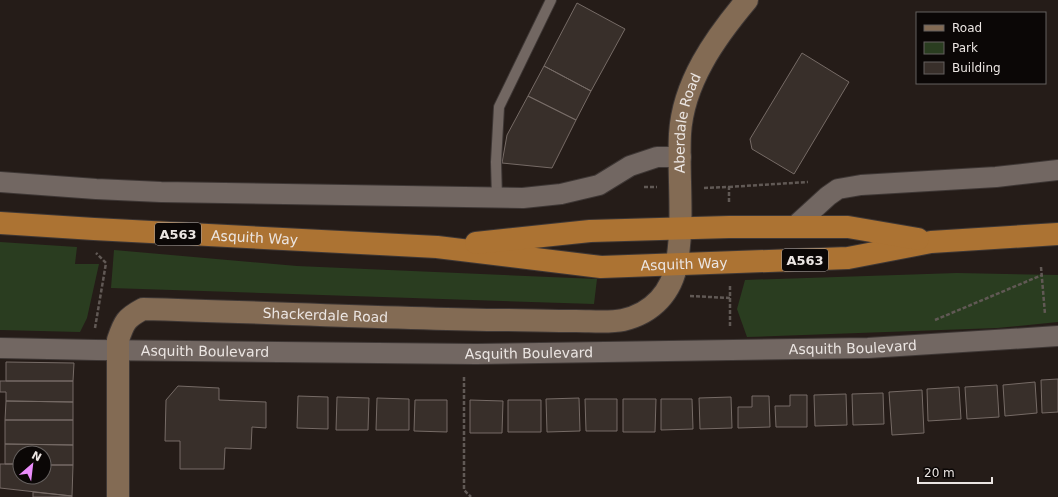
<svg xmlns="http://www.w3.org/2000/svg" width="1058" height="497" viewBox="0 0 1058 497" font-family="'DejaVu Sans',sans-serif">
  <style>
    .green { fill: #2a3d20 }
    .building { fill: #382f2a; stroke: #766b66 }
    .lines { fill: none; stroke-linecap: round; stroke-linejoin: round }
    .lane-casing { stroke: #3e3735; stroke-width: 12 }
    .street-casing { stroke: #3e3735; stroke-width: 22 }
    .secondary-casing { stroke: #3e3735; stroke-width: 24 }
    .highway-casing { stroke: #3e3735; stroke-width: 24 }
    .path { stroke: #615955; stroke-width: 2.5; stroke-dasharray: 4 2; stroke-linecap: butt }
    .lane { stroke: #726762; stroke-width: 10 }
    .street { stroke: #726762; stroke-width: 20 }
    .secondary { stroke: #836b54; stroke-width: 22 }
    .highway { stroke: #ac7333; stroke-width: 22 }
    .labels { text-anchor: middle; stroke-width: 4; stroke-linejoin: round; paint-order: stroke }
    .shield { fill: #0b0706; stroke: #a8a2a0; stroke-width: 1 }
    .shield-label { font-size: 13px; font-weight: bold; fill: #ebe5e2 }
    .street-label { font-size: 14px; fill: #ebe5e2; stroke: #0b0706 }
  </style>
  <rect width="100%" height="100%" fill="#251c18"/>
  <!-- green -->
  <path class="green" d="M 0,242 L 77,247 L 75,264 L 99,264 L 87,318 L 80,332 L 0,330 Z
    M 114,250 L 297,266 L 597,279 L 594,304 L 111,288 Z
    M 957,273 L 1058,275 L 1058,322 L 997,328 L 747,337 L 737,309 L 745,280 Z"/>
  <!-- building -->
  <path class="building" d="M 577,3 L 625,29 L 591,91 L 544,66 Z
    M 802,53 L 849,82 L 794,174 L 752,149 L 750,139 Z
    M 544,66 L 591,91 L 576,120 L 528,96 Z
    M 528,96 L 576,120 L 552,168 L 502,163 L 507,135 Z
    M 6,362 L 74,363 L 73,381 L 6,381 Z
    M 1058,379 L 1058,412 L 1042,413 L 1041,380 Z
    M 0,381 L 73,381 L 73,402 L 6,401 L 6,392 L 0,392 Z
    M 1035,382 L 1037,413 L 1005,416 L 1003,385 Z
    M 997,385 L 999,417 L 967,419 L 965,387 Z
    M 178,386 L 219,388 L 219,400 L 266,402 L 266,428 L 252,427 L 251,449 L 225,448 L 224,469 L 180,469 L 180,441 L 165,441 L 166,400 Z
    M 959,387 L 961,419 L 928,421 L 927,389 Z
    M 922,390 L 924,433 L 892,435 L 889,392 Z
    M 883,393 L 884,424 L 853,425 L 852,394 Z
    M 846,394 L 847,425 L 815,426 L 814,395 Z
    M 790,395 L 807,395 L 807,427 L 776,427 L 775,406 L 790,406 Z
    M 298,396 L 328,397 L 328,429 L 297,428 Z
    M 752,396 L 769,396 L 770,427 L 738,428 L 738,407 L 752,407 Z
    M 337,397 L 369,398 L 368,430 L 336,430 Z
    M 731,397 L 732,428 L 700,429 L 699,398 Z
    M 377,398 L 409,399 L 409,430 L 376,430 Z
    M 579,398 L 580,431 L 547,432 L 546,399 Z
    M 585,399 L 617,399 L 617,431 L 586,431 Z
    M 623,399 L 656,399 L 655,432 L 623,432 Z
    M 661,399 L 692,399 L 693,429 L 661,430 Z
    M 415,400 L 447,400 L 447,432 L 414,431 Z
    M 470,400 L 503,401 L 502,433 L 470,433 Z
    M 508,400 L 541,400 L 541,432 L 508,432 Z
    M 6,401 L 73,402 L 73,420 L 5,420 Z
    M 5,420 L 73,420 L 73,445 L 5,444 Z
    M 5,444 L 73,445 L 73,465 L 44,465 L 44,453 L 20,453 L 20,464 L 5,464 Z
    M 0,464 L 20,464 L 20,477 L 44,477 L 44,465 L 73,465 L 72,496 L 0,488 Z
    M 33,492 L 72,496 L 72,497 L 33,497 Z"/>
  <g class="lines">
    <!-- lane casing -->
    <g class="lane-casing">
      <path id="lane" d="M 497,198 L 496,162 L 499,107 L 551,0"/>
    </g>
    <!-- street casing -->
    <g class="street-casing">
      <g id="street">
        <path d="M 0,182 L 96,189 L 161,192 L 523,198 L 561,194 L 599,185 L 630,166 L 657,157 L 681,157"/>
        <path d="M 794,227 L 828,196 L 838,189 L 861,185 L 996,177 L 1058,170"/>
        <path id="s1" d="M 0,348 L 96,350 L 476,354 L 868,348 L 1058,336"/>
      </g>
    </g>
    <!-- secondary casing -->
    <g class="secondary-casing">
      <g id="secondary">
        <path id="s2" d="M 118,497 L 118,340 C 124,322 126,318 143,309 C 260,312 378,318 496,320 C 523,320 549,321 576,321 C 591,321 609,323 623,320 C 653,313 672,292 677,262 C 684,220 678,177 680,134 C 683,83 715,38 747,0"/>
      </g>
    </g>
    <!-- highway casing -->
    <g class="highway-casing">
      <g id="highway">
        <path id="s3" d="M 0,223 L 94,229 L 437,247 L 601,267 L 848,258 L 931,242 L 1058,234"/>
        <path d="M 476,243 L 590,231 L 729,227 L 848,227 L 918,239"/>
      </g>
    </g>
    <!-- path -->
    <path class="path" d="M 644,187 L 657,187
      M 729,187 L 808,182
      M 704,188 L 729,187 L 729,203
      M 1041,267 L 1045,314
      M 730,286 L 730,327
      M 690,296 L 730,298
      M 935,320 L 1042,275
      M 95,328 L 106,263 L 96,253
      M 464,377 L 464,490 L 471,497"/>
    <!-- lane -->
    <use href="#lane" class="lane"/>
    <!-- street -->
    <use href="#street" class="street"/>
    <!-- secondary -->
    <use href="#secondary" class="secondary"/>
    <!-- highway -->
    <use href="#highway" class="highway"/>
  </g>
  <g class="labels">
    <!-- shield labels -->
    <g class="shield">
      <rect x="155" y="223" width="46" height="22" rx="3"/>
      <rect x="782" y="249" width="46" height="22" rx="3"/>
    </g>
    <g class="shield-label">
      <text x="178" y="239">A563</text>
      <text x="805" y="265">A563</text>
    </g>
    <!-- street labels -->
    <g class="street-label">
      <text dy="5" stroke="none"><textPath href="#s2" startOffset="903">Aberdale Road</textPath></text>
      <text dy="5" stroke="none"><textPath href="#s3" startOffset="255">Asquith Way</textPath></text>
      <text dy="5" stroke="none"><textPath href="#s3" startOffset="686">Asquith Way</textPath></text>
      <text dy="5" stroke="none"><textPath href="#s2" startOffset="381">Shackerdale Road</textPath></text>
      <text dy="5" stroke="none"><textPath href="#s1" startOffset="853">Asquith Boulevard</textPath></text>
      <text dy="5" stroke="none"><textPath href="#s1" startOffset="205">Asquith Boulevard</textPath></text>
      <text dy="5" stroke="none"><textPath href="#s1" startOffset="529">Asquith Boulevard</textPath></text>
    </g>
  </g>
  <!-- legend -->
  <rect x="916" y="12" width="130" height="72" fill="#0b0706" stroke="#65605e"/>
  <rect x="924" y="25" width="20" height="6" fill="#836b54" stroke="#65605e"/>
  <text x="952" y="32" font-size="12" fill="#ebe5e2">Road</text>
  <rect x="924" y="42" width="20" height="12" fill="#2a3d20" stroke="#65605e"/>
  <text x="952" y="52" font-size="12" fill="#ebe5e2">Park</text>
  <rect x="924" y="62" width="20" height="12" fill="#382f2a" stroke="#65605e"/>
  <text x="952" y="72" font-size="12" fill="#ebe5e2">Building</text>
  <!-- north arrow -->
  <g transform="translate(32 465) rotate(28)"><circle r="19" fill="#0b0706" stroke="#65605e"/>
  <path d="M0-3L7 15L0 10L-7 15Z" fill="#eb8dfb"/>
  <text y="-6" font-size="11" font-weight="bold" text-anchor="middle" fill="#ebe5e2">N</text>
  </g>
  <!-- scale -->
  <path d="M918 477v6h74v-6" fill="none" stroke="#ebe5e2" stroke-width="2"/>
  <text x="924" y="477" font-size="12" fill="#ebe5e2" stroke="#0b0706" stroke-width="3" paint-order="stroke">20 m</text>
</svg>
